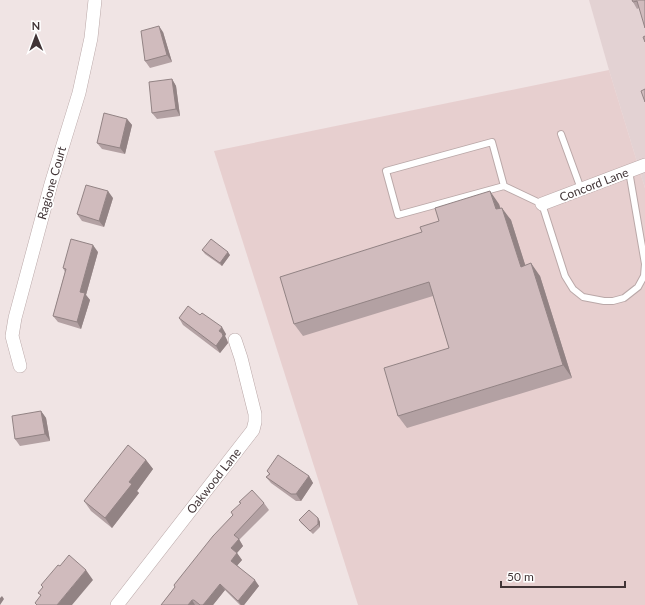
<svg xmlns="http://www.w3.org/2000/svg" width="645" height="605" viewBox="0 0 645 605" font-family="Lato,sans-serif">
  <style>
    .residential { fill: #e3d2d3 }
    .education { fill: #e7cfcf }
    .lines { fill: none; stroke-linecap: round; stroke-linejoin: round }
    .lane-casing { stroke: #baa8a8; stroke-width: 8 }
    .street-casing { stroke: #baa8a8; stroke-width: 14 }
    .lane { stroke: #fff; stroke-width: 6 }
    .street { stroke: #fff; stroke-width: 13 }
    .wall { fill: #b3a1a3 }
    .shaded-wall { fill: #928384 }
    .building { fill: #d0bbbd; stroke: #928384 }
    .labels { text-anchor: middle; stroke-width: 3.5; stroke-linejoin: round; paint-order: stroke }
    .street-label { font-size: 12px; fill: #413436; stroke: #fff }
  </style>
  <rect width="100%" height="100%" fill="#f0e4e4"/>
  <!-- residential -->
  <path class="residential" d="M 589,0 L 645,0 L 645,188 L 609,70 Z"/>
  <!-- education -->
  <path class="education" d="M 609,70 L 645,188 L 645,605 L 358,605 L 214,151 Z"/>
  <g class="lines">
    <!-- lane casing -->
    <g class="lane-casing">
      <path id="lane" d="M 561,134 L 581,189
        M 492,142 L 504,186 L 398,215 L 386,171 Z
        M 504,186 L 542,204 L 565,276 L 573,289 L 583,297 L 604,301 L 613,301 L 624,298 L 638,287 L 644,276 L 645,264 L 629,171"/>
    </g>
    <!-- street casing -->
    <g class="street-casing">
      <path id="street" d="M 542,204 L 645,165
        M 20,366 L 12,336 L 15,318 L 51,184 L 79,93 L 91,38 L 95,0
        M 117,605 L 253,430 L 255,422 L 255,414 L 241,358 L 235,340"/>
    </g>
    <!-- lane -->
    <use href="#lane" class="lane"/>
    <!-- street -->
    <use href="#street" class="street"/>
  </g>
  <!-- wall -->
  <path class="wall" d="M 632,0 L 645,0 L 639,8 L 637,9 L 633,2 Z
    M 163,32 L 172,62 L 150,68 L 145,61 Z
    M 172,79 L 176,86 L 180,116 L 157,119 L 152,113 Z
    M 127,119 L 132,125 L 125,154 L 102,149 L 97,143 Z
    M 113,198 L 104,227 L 82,221 L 77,214 Z
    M 499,204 L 500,208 L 511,220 L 525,265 L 540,276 L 572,378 L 407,428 L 398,416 L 449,348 L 433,296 L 303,336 L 294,324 Z
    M 202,250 L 230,255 L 222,266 L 205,254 Z
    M 98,252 L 86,295 L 90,300 L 81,329 L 58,322 L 53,316 L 65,272 L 63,268 Z
    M 179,318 L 226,334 L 225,336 L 227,340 L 228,343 L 220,353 L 183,325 Z
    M 41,411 L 46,418 L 50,441 L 20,446 L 15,439 Z
    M 146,460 L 153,469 L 137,491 L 139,493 L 112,528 L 91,511 L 84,501 Z
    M 267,471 L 309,476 L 313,483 L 301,501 L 296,501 L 271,483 L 266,477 L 269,474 Z
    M 264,503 L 269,510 L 239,540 L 243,546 L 237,553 L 242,560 L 237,565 L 259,586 L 244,605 L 240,605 L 225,590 L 213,605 L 161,605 L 175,587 L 174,585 L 233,515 L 231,512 Z
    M 318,518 L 320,522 L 320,527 L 313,534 L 301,523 L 299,520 Z"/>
  <!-- shaded-wall -->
  <path class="shaded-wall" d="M 159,26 L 163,32 L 172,62 L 167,55 Z
    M 172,79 L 176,86 L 180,116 L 176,109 Z
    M 127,119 L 132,125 L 125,154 L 120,148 Z
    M 108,191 L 113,198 L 104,227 L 99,221 Z
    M 490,191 L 499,204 L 505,222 L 496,209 Z
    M 502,208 L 511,220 L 530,280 L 521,267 Z
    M 93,245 L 98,252 L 86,295 L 90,300 L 81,329 L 77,322 L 80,292 Z
    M 228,252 L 230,255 L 222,266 L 220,263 Z
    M 531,263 L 540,276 L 572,378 L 563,365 Z
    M 222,327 L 226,334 L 225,336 L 227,340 L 228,343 L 220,353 L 216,346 L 219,331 Z
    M 41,411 L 46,418 L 50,441 L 45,434 Z
    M 146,460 L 153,469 L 137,491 L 139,493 L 112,528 L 105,518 L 129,482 Z
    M 309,476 L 313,483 L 301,501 L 296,494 Z
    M 318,518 L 320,522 L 320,527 L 318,524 Z
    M 239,539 L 243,546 L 236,554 L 231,548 Z
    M 237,553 L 242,560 L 236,567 L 231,561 Z
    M 86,570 L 93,580 L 72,605 L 57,605 Z
    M 255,580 L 259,586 L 244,605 L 241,605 L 238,601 Z
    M 220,584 L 225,590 L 213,605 L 203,605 Z
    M 2,596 L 4,599 L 0,605 L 0,598 Z
    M 192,600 L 195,605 L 188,605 Z"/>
  <!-- building -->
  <path class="building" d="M 632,0 L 645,0 L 645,28 L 637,1 L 633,2 Z
    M 159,26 L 167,55 L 145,61 L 141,31 Z
    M 645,36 L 645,42 L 643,37 Z
    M 172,79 L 176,109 L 152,113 L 149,82 Z
    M 645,89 L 645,102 L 641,91 Z
    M 104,113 L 127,119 L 120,148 L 97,143 Z
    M 86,185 L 108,191 L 99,221 L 77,214 Z
    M 490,191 L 496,209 L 502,208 L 521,267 L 531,263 L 563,365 L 398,416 L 384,368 L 449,348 L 429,282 L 294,324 L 280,277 L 422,232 L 420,227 L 439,221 L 435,208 Z
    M 71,239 L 93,245 L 80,292 L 85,293 L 77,322 L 53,316 L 66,269 L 63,268 Z
    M 211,239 L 228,252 L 220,263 L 202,250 Z
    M 188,306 L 200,315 L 202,313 L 222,327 L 219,331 L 222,333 L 223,336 L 216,346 L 179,318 Z
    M 41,411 L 45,434 L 15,439 L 12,416 Z
    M 128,445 L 146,460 L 129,482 L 132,484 L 105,518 L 84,501 Z
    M 278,455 L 309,476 L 296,494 L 291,494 L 266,477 L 270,474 L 267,471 Z
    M 252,490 L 264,503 L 234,535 L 239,539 L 231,548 L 237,553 L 231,561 L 255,580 L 238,601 L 220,584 L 203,605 L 200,605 L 194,600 L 192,600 L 188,605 L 161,605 L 175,587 L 174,585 L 213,536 L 233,515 L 231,512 L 241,503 L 239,502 Z
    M 309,510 L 318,518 L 318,524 L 310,531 L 299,520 Z
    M 69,555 L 86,570 L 57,605 L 37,605 L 35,603 L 41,595 L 38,593 L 43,587 L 41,585 L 58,565 L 60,566 Z"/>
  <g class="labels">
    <!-- street labels -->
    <g class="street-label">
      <text transform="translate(52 183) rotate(-74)" y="4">Ragione Court</text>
      <text transform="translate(594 185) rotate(-21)" y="4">Concord Lane</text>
      <text transform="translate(214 481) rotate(-52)" y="4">Oakwood Lane</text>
    </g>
  </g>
  <!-- north arrow -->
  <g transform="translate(36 36) rotate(359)" stroke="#ffffff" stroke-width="3" paint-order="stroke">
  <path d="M0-3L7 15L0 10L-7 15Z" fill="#413436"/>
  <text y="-6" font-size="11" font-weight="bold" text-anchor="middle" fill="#413436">N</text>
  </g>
  <!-- scale -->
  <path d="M501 581v6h124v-6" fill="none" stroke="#413436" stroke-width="2"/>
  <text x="507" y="581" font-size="12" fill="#413436" stroke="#ffffff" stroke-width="3" paint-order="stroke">50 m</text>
</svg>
